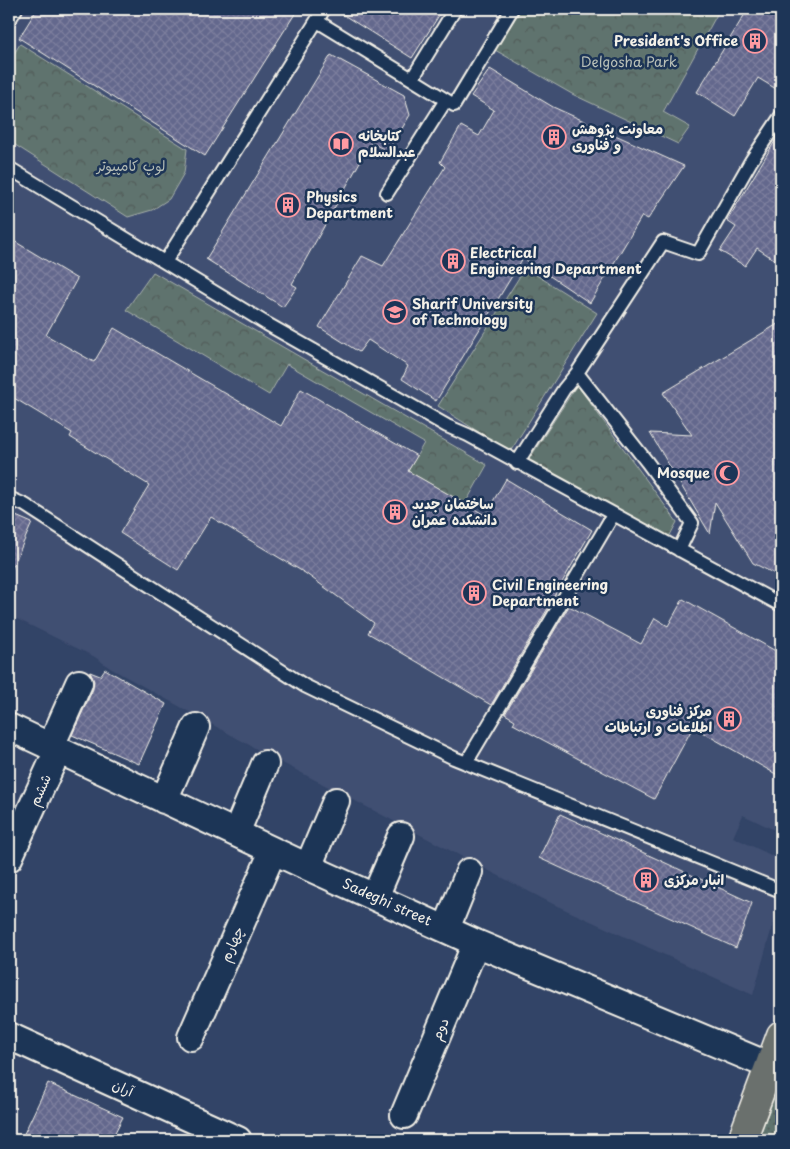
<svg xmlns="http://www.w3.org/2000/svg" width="790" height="1149" viewBox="0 0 790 1149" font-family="'Playpen Sans','Playpen Sans Arabic',sans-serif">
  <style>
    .built { fill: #414f72 }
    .grass { fill: url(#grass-dots); stroke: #a9b2ab }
    .park { fill: url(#park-crowns); stroke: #a9b2ab }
    .building { fill: url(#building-cross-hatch); stroke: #f4f1e8 }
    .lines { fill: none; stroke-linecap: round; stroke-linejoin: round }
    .service-casing { stroke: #f4f1e8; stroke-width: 16 }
    .minor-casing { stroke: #f4f1e8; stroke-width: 30 }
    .primary-casing { stroke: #f4f1e8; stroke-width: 31 }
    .service { stroke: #1d3557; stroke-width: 12 }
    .minor { stroke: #1d3557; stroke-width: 26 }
    .primary { stroke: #6b706d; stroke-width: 28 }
    .labels { text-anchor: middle; stroke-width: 5; stroke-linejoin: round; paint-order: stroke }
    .poi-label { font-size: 14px; font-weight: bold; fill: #f4f1e8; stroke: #1d3557; text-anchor: start }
    .park-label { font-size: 14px; fill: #b8bfb7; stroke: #1d3557 }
    .street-label { font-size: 14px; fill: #f4f1e8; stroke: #1d3557 }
  </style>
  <defs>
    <pattern id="grass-dots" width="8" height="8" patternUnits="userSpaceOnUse" patternTransform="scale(1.25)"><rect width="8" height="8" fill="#5e736e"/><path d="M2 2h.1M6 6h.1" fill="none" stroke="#525b58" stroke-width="1.8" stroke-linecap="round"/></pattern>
    <pattern id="park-crowns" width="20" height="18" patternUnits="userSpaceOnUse" patternTransform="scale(1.25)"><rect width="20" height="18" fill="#5e736e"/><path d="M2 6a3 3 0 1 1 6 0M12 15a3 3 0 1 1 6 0" fill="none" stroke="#525b58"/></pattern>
    <pattern id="building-cross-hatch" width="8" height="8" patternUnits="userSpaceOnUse" patternTransform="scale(1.25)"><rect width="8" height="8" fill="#64688d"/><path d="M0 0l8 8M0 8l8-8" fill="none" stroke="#7b7e9d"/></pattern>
  </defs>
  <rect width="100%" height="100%" fill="#324467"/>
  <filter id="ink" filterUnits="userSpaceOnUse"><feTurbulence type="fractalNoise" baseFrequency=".02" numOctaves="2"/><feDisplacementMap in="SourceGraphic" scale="10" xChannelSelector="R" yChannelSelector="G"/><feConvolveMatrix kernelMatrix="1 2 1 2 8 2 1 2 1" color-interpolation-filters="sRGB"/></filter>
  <g filter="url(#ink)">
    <!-- built -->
    <path class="built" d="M 9,9 L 781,9 L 781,833 L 743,815 L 733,837 L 781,860 L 781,895 L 753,995 L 553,904 L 273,758 L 110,668 L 95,657 L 9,615 Z"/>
    <!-- grass -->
    <path class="grass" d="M 781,1079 L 781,1119 L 773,1140 L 758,1140 Z"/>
    <!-- park -->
    <path class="park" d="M 521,9 L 720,9 L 663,112 L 690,127 L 678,144 L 572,94 L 495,50 Z
      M 20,44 L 187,149 L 184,173 L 169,199 L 152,210 L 128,217 L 9,141 L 9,62 Z
      M 525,268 L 597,313 L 510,452 L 438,406 Z
      M 153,272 L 487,465 L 465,504 L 408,471 L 424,443 L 287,364 L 269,395 L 126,310 Z
      M 577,385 L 677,522 L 669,537 L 528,461 Z"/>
    <!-- building -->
    <path class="building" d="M 37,9 L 298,9 L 205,156 L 19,38 Z
      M 334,9 L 443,9 L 412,58 Z
      M 748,9 L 781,9 L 781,92 L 758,78 L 735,116 L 697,92 Z
      M 331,55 L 404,95 L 410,115 L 388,152 L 371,142 L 292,284 L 297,287 L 283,307 L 206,259 Z
      M 490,69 L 553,107 L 684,166 L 648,219 L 642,216 L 590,303 L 523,258 L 436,401 L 402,379 L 408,366 L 368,340 L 359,352 L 319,327 L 362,256 L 383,266 L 445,167 L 440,162 L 461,126 L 479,136 L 494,110 L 471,96 Z
      M 781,131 L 781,264 L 757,248 L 745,266 L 720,251 L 736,227 L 727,221 Z
      M 9,238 L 77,279 L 46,335 L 94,362 L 114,328 L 281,426 L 301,389 L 417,456 L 408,471 L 485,515 L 506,479 L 592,530 L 553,598 L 554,598 L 491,705 L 368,633 L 374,623 L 305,573 L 211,517 L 178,570 L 120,533 L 149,485 L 70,437 L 72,433 L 9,395 Z
      M 781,322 L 781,577 L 753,563 L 715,502 L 710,534 L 650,433 L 692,435 L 663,393 Z
      M 9,513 L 32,523 L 9,575 Z
      M 683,599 L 781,654 L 781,777 L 693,727 L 654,799 L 513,724 L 515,720 L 505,714 L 569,606 L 641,644 L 655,618 L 668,626 Z
      M 105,669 L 166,704 L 139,764 L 72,735 L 93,689 L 94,681 L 90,672 L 100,676 Z
      M 560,814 L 752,903 L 736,948 L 539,858 Z
      M 48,1083 L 123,1117 L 111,1140 L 21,1140 Z"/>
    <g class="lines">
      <!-- service casing -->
      <g class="service-casing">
        <path id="service" d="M 455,9 L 412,79 L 454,105 L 512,9
          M 9,20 L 16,9
          M 317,21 L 412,79
          M 9,168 L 267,324 L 447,426 L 468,435 L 781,605
          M 387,193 L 446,100
          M 165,262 L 324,9
          M 577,373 L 647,462 L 692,523 L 679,550
          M 517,463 L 564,389 L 577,373 L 663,242 L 698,254 L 751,161 L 781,116
          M 9,498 L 25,505 L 305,686 L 454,758 L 781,891
          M 466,763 L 544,632 L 613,515"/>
      </g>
      <!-- minor casing -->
      <g class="minor-casing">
        <path id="minor" d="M 9,727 L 308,867 L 476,943 L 770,1066
          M 51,746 L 79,683
          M 164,800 L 196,727
          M 236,833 L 265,764
          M 9,858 L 58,750
          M 308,867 L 336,801
          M 375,897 L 401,836
          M 446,929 L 469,872
          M 9,1036 L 238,1140
          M 191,1037 L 273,851
          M 404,1115 L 476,943"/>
      </g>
      <!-- primary casing -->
      <g class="primary-casing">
        <path id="primary" d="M 742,1140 L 781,1035"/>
      </g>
      <!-- service -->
      <use href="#service" class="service"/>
      <!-- minor -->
      <use href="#minor" class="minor"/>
      <!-- primary -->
      <use href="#primary" class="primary"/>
    </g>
  </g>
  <!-- icons -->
  <defs>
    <g id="building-ring" transform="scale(1.25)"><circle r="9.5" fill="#1d3557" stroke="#ff9aa2" stroke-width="1.5"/><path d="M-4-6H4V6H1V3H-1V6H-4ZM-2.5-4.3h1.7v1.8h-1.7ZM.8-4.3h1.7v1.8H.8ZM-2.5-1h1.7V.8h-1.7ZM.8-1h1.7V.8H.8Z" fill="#ff9aa2"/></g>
    <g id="library-ring" transform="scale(1.25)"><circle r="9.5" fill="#1d3557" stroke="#ff9aa2" stroke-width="1.5"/><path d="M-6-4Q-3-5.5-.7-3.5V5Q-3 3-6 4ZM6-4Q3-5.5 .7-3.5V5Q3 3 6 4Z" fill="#ff9aa2"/></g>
    <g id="university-ring" transform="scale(1.25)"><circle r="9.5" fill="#1d3557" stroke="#ff9aa2" stroke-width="1.5"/><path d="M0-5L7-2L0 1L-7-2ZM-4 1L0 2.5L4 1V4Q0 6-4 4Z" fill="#ff9aa2"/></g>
    <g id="mosque-ring" transform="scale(1.25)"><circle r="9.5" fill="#1d3557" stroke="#ff9aa2" stroke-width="1.5"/><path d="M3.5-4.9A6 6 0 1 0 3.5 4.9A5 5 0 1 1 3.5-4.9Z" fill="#ff9aa2"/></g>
  </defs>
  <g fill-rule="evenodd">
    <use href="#building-ring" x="755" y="41"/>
    <use href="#building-ring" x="554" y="137"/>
    <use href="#library-ring" x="341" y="144"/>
    <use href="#building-ring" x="288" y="205"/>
    <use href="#building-ring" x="453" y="261"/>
    <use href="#university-ring" x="395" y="312"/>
    <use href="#mosque-ring" x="727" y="473"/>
    <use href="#building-ring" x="395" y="512"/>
    <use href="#building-ring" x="474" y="593"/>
    <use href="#building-ring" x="729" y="719"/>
    <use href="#building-ring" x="646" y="880"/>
  </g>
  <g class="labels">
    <!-- poi labels -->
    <g class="poi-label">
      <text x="738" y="46" text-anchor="end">President's Office</text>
      <text x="572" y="134">معاونت پژوهش<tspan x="572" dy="16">و فناوری</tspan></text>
      <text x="358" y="141">کتابخانه<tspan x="358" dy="16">عبدالسلام</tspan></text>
      <text x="306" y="202">Physics<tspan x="306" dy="16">Department</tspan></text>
      <text x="470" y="258">Electrical<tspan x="470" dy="16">Engineering Department</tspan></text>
      <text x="412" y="309">Sharif University<tspan x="412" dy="16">of Technology</tspan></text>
      <text x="710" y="478" text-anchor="end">Mosque</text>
      <text x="412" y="509">ساختمان جدید<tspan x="412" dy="16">دانشکده عمران</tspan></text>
      <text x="492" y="590">Civil Engineering<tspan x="492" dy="16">Department</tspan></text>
      <text x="712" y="716" text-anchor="end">مرکز فناوری<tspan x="712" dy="16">اطلاعات و ارتباطات</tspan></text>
      <text x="664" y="885">انبار مرکزی</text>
    </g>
    <!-- park labels -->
    <g class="park-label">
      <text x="629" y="67">Delgosha Park</text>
      <text x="131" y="171">لوپ کامپیوتر</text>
    </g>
    <!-- street labels -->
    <g class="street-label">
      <text transform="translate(40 790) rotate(-66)" y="5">ششم</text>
      <text transform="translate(387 902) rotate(24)" y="5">Sadeghi street</text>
      <text transform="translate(232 944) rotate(-66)" y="5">چهارم</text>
      <text transform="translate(440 1029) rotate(-67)" y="5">دوم</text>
      <text transform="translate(123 1088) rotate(24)" y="5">آران</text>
    </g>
  </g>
  <!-- margin -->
  <rect width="790" height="1149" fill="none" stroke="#1d3557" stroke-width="30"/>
  <rect x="15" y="15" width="760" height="1119" fill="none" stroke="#f4f1e8" stroke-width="2" filter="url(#ink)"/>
</svg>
